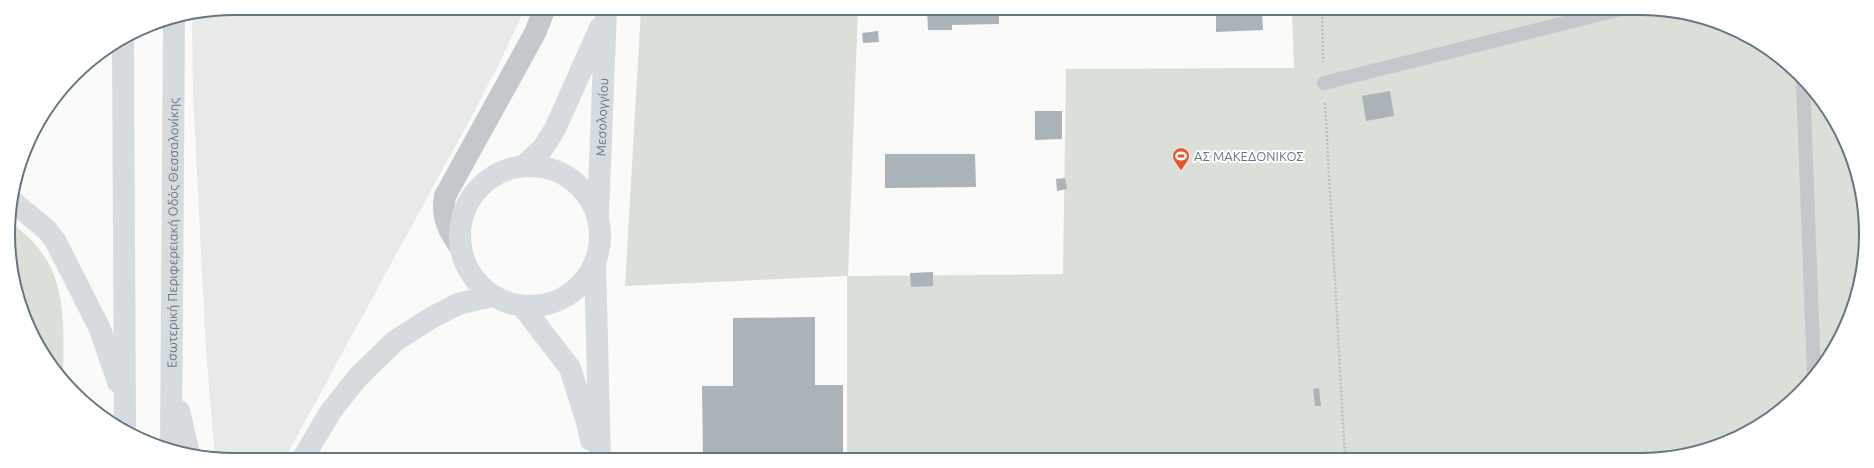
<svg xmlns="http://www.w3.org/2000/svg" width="1874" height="468" viewBox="0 0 1874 468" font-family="Ubuntu,sans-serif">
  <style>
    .built { fill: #e8e9e9 }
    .green { fill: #dadfd7 }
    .building { fill: #aab3b9 }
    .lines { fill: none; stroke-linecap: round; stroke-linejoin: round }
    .path { stroke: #bbbfc2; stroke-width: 2.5; stroke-dasharray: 2 2; stroke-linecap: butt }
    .lane { stroke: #c3c8cc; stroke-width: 14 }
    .street { stroke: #c3c8cc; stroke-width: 22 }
    .secondary { stroke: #d6dbdf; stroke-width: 22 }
    .highway { stroke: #d6dbdf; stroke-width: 22 }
    .labels { text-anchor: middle; stroke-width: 4; stroke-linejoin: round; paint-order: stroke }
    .street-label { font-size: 13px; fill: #657683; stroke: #fff }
    .poi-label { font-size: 13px; fill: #657683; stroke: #fff; text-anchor: start }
    .rim { fill: none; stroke: #657683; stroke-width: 2 }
  </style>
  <rect width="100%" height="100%" fill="#fafaf8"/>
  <!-- built -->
  <path class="built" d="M 234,8 L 525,8 L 500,62 L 475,110 L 285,458 L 215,458 L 206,350 L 193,95 L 192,16 Z"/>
  <!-- green -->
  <path class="green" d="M 641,9 L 858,9 L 848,276 L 1063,274 L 1066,69 L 1294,68 L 1292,9 L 1670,10 L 1753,38 L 1819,97 L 1858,176 L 1864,264 L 1843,334 L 1800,394 L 1740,437 L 1669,458 L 847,458 L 847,276 L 625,286 Z
    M 9,222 C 69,261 64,316 63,379 L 55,372 L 16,293 Z"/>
  <!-- building -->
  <path class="building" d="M 927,9 L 999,9 L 999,24 L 952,25 L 952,30 L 928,30 Z
    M 1216,9 L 1262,9 L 1263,30 L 1216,32 Z
    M 878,31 L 879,42 L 863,43 L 862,33 Z
    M 1390,91 L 1394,116 L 1366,121 L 1362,96 Z
    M 1035,111 L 1062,111 L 1062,139 L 1035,140 Z
    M 885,154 L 975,154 L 976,187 L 885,188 Z
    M 1065,178 L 1067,189 L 1057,191 L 1056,179 Z
    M 933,272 L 933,286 L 911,287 L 910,273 Z
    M 815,317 L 815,385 L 843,385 L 843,458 L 703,458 L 702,386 L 733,386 L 733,318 Z
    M 1319,388 L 1321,406 L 1315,406 L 1313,389 Z"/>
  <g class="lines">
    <!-- path -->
    <path class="path" d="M 1322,9 L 1323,62
      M 1325,103 L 1345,458"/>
    <!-- lane -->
    <path class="lane" d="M 1803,82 L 1814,374
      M 1324,83 L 1617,10"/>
    <!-- street -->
    <path class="street" d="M 461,248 C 449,232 441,217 445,196 L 535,33 L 545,8"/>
    <!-- secondary -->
    <g class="secondary">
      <path d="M 524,166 L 543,148 L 555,129 L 600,28"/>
      <circle cx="530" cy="236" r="70"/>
      <path id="s1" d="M 598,215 L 606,9"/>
      <path d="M 595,263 L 600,458"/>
      <path d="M 523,307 L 570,368 L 587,422 L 591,440"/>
      <path d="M 331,411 L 358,377 L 395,341 L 431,318 L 458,304 L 492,296"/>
    </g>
    <!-- highway -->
    <g class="highway">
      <path d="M 123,41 L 125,431"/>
      <path d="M 13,202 L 47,230 L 56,242 L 100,329 L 118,382"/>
      <path d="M 179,411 L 189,453"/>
      <path id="s2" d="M 171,447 L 174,20"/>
      <path d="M 303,458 L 331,411"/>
    </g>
  </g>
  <!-- icons -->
  <defs>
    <g id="stadium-pin" transform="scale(0.9)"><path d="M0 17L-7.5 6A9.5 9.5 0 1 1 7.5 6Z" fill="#e4572e" stroke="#fff"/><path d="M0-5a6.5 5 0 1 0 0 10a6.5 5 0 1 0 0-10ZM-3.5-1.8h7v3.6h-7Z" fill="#fff"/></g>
  </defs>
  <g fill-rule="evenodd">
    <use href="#stadium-pin" x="1181" y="156"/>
  </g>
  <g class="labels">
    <!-- street labels -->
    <g class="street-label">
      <text dy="5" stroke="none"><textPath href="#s1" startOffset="98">Μεσολογγίου</textPath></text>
      <text dy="5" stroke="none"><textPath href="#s2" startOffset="214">Εσωτερική Περιφερειακή Οδός Θεσσαλονίκης</textPath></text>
    </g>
    <!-- poi labels -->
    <g class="poi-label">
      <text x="1194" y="161">ΑΣ ΜΑΚΕΔΟΝΙΚΟΣ</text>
    </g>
  </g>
  <!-- crop -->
  <path d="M0 0H1874V468H0ZM234 15H1640A219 219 0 0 1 1859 234V234A219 219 0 0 1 1640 453H234A219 219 0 0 1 15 234V234A219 219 0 0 1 234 15Z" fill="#fff" fill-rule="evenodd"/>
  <path class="rim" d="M234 15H1640A219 219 0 0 1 1859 234V234A219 219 0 0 1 1640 453H234A219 219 0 0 1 15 234V234A219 219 0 0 1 234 15Z"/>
</svg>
